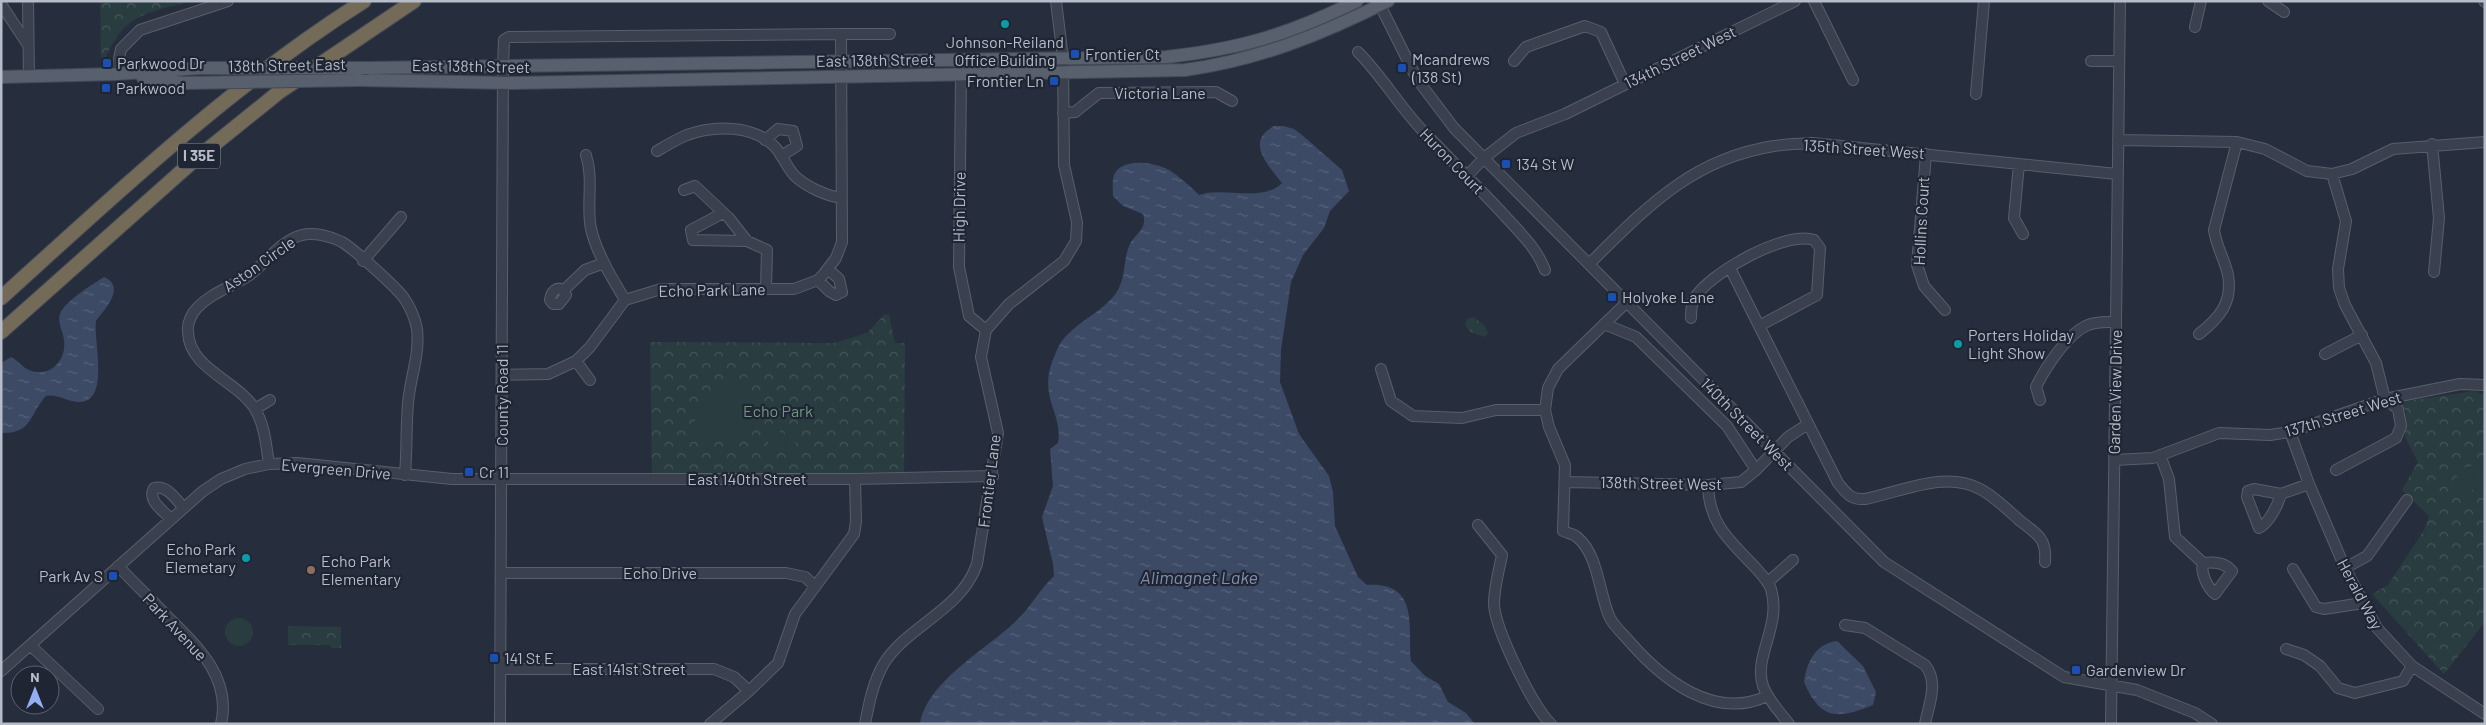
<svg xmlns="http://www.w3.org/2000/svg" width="2486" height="725" viewBox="0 0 2486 725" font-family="Barlow,sans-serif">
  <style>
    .forest { fill: url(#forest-crowns) }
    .pitch { fill: #293c40 }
    .water { fill: url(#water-ripples) }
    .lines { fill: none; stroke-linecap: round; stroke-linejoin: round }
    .minor-casing { stroke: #585e6b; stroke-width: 12 }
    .major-casing { stroke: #434957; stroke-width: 14 }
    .highway-casing { stroke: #454b58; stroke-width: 16 }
    .minor { stroke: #3a404e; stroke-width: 10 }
    .major { stroke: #585f6d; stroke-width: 12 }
    .highway { stroke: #736b58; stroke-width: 14 }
    .major-bridge-casing { stroke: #434957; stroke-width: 14; stroke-linecap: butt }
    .major-bridge { stroke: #585f6d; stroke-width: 12 }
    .culture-dot { fill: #0f9aa8; stroke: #1f2533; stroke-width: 2 }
    .transit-dot { fill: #1a4fb4; stroke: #1f2533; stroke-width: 2 }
    .education-dot { fill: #8d6e63; stroke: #1f2533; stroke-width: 2 }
    .labels { text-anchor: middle; stroke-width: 4.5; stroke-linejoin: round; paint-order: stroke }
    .shield { fill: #1f2533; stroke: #898f9b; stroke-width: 1 }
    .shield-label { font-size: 15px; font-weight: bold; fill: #b6bcc8 }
    .poi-label { font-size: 16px; fill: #b6bcc8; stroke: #1f2533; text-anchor: start }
    .street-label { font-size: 16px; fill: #b6bcc8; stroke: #1f2533 }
    .park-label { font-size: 16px; fill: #6f987d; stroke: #1f2533 }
    .water-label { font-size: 18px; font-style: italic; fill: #808fae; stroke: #1f2533 }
  </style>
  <defs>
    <pattern id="forest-crowns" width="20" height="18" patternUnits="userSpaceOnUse" patternTransform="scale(1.25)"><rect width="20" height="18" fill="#293c40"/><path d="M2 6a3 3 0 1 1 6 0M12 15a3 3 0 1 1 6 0" fill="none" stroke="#46565a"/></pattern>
    <pattern id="water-ripples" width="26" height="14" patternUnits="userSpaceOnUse" patternTransform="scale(1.25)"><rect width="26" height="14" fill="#3d4a65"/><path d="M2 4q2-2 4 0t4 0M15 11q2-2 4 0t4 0" fill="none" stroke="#57627a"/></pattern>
  </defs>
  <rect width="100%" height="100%" fill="#262e3d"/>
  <!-- forest -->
  <path class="forest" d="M 100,1 L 191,1 C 145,14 122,14 104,63 L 101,63 Z
    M 885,314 L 889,315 L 895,343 L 905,343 L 904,478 L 652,479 L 650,342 L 834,343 L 867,333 Z
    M 1473,317 L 1484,325 L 1488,333 L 1485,337 L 1471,332 L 1465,325 L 1467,319 Z
    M 2474,391 L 2485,395 L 2485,622 L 2444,674 L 2372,594 L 2388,585 L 2424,530 L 2429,516 L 2402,490 L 2418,462 L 2405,437 L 2406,411 L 2400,402 Z
    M 288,626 L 341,627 L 341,648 L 331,648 L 331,645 L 288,645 Z"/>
  <!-- pitch -->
  <path class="pitch" d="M 749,377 L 749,434 L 739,442 L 688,442 C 700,401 709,392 749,377 Z
    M 768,427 L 780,427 L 779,452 L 768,451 Z
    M 785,427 L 796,427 L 795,451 L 784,451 Z
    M 2481,463 L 2485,487 L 2476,489 L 2470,466 Z
    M 2467,467 L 2473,490 L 2461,493 L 2456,470 Z
    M225 632a14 14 0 1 1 28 0a14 14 0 1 1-28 0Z"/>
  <!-- water -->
  <path class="water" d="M 1274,126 L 1283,126 L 1294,129 L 1302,135 L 1342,170 L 1349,191 L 1330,211 L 1324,228 L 1303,255 L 1291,282 L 1281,350 L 1280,382 L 1299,434 L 1329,476 L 1333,492 L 1335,526 L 1358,577 L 1367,585 C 1419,582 1408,625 1411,661 L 1425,676 L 1439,684 L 1448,702 L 1466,713 L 1475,724 L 920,724 C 927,680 990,648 1019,618 C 1032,605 1040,589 1054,576 L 1053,564 L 1042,517 L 1053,486 L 1050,449 L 1058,443 C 1063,413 1039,399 1052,362 C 1055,356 1057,347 1062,341 C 1076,322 1103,312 1116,293 C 1126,279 1123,261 1129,246 C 1135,233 1148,230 1143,214 L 1123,206 L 1113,196 C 1113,188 1111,177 1117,170 C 1129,158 1156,163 1169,170 C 1180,177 1190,186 1199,195 C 1221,186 1263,203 1282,183 C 1269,166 1244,142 1274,126 Z
    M 104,277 C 127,287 104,310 96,321 C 93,341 110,399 81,402 C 69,403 57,393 46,396 C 29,414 33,434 1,433 L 1,363 L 11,357 C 18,360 22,367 29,370 C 50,379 67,360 64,340 C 63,331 57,322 60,314 C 65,301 93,284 104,277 Z
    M 1837,641 L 1863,666 L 1876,692 L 1873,705 C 1838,719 1821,721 1804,682 C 1807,662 1815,644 1837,641 Z"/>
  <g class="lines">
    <!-- minor casing -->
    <g class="minor-casing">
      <path id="minor" d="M 28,1 L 29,77
        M 1378,1 L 1417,79 L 1454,128 L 1884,562 L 2064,677 L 2137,690 L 2195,713 L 2212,724
        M 1814,1 L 1853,80
        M 2268,1 L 2284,12
        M 2484,1 L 2485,2
        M 1,4 L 28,45
        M 2195,27 L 2201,1
        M 841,34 L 890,34
        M 1358,52 C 1382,76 1399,106 1423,131 C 1450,159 1478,187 1505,216 C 1521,234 1536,247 1545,270
        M 1514,61 L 1526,47 L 1585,26 L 1601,32 L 1625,84
        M 2091,61 L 2119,61
        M 116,74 L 121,49 L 140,30 L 228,1
        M 961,74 L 959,267 L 969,316 L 986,330
        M 1976,94 L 1984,1
        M 1063,113 L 1075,112 L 1099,93 L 1216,92 L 1232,101
        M 765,140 L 778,129 L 793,131 L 797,146 L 781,156
        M 2118,140 L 2237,142 L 2265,149 L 2307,171 L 2332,174 L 2352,169 L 2393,149 L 2485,142
        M 2432,144 L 2439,218 L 2434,272
        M 657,151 C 667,145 677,139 687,135 C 714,125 753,125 774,146 C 783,155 787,169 796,177 C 807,187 827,196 841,198
        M 1926,154 L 1917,265 L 1924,286 L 1945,310
        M 586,155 C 594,180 586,205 591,229 C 597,254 612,278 625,300
        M 2019,164 L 2014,218 L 2023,234
        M 2332,174 L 2346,221 L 2338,269 L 2339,288 L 2345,305 L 2376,363 L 2385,399 L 2398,409 L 2401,426 L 2396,438 L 2336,470
        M 1468,175 L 1484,158 L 1516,133 L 1565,114 L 1795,1
        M 684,190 L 695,186 L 729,218 L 747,241
        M 723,213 L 691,230 L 693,240 L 747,241 L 767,250 L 766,289
        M 363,261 L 401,217
        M 1589,264 C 1646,208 1691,159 1774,146 C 1786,144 1800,144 1812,143 L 2117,174
        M 1730,268 L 1838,483 C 1847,494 1851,500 1865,499 C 1901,492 1945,470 1980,489 C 1995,497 2007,509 2019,520 C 2037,534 2047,538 2045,562
        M 818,280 L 829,291 L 836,295 L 842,292 L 839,279 L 828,269
        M 564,290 L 566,295 L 559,304 L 553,304 L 550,300 C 551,292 556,286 564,290 L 585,270 L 604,263
        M 1627,302 L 1558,369 L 1548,388 L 1545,410 L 1549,427 L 1565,465 L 1563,531 C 1567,533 1574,534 1577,537 C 1599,555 1599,595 1610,618 C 1614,626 1623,634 1629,641 C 1662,679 1714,721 1767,696
        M 1691,318 C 1691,312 1691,305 1694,299 C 1708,274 1785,230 1814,240 L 1820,248 L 1817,295 L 1759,326
        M 1604,324 L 1636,337 L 1727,426 L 1756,470
        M 2199,334 C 2219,318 2233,303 2228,275 C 2225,260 2216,246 2214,230 L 2237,142
        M 2325,354 L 2362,335
        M 576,361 L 590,380
        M 1381,369 L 1391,401 L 1413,416 L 1462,418 L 1496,410 L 1545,410
        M 2040,400 L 2036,387 C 2045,368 2068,333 2088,325 C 2097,321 2106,322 2116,322
        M 255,409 L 270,400
        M 2290,432 L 2309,484 L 2345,568 L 2377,628 L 2412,666 L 2485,714
        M 2160,455 L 2169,479 L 2175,537 L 2203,563 C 2214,562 2224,562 2232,571 L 2215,594 C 2208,588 2200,573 2203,563
        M 2114,460 L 2153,458 L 2219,433 L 2270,435 L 2290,432 L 2385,399 L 2460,384 L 2485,385
        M 269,464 C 266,445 265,426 255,409 C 238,381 189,369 188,332 C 187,324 191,314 197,308 C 211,293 231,287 248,276 C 266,264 279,241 302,235 C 314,232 330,236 342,242 C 354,249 396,287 404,298 C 410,307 415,318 417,329 C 420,355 410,378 408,403 C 406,427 407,451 405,475
        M 1566,482 L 1708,485 L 1741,482 L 1756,470 L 1788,437 L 1808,424
        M 1708,485 C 1709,523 1728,539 1753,565 C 1760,573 1767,579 1771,589 C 1782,626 1753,656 1763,686 C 1768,700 1780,712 1789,724
        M 2281,494 C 2278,505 2269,523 2259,528 L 2247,497 L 2248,491 L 2254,489 L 2281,494 L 2309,484
        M 170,518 C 162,510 147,500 154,488 C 167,485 175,498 183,507
        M 1478,525 L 1502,555 C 1499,570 1494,588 1494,604 C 1495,629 1533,707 1551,724
        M 118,566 C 134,583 151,599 167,616 C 196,645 232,677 221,724
        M 2345,568 L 2367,556 L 2407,500
        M 2293,569 L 2316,607 L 2324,609 L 2363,603
        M 501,573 L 786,573 L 805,577 L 815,586
        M 1768,582 L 1793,560
        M 1845,625 L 1865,628 L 1925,665 C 1939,682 1929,704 1925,724
        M 30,645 L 98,709
        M 2286,649 L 2304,655 L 2320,666 L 2338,688 L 2355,693 L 2403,681 L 2412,666
        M 500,669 L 714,669 L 734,677 L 749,691
        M 1,671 L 203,491 L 221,479 L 245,469 L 269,464 L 297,463 L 452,479 L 855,479 L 993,476
        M 500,724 L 503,66 L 504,40 L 509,37 L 841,34 L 842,242 L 836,258 L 823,275 L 818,280 L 794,289 L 661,289 L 625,300 L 590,347 L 576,361 L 548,374 L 502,375
        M 710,724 L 749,691 L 778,663 L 795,614 L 854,534 L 856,522 L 855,479
        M 865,724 C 869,703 873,683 883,665 C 906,626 961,611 977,564 L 998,433 L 981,357 L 986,330 L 1009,304 L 1064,261 L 1076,241 L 1077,222 L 1064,165 L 1063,59 L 1056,1
        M 2111,724 L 2120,1"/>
    </g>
    <!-- major casing -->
    <g class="major-casing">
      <path id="major" d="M 369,68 L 1166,57 C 1241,49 1289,34 1357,1
        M 1,77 L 116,74 L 200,68
        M 143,78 L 184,83
        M 360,80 L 512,83 L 1185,70 C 1258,60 1323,34 1388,1"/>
    </g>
    <!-- highway casing -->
    <g class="highway-casing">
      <path id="highway" d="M 1,298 C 117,193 231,85 364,1
        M 1,332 L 191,163 L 279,92 L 414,1"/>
    </g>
    <!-- minor -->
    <use href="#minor" class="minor"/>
    <!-- major -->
    <use href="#major" class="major"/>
    <!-- highway -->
    <use href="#highway" class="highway"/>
    <!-- major-bridge casing -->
    <g class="major-bridge-casing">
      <path id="major-bridge" d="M 200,68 L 369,68
        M 184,83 L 360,80"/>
    </g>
    <!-- major-bridge -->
    <use href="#major-bridge" class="major-bridge"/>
  </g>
  <!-- markers -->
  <g class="culture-dot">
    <circle cx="1005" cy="24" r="5"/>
    <circle cx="1958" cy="344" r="5"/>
    <circle cx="246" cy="558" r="5"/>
  </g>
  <g class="transit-dot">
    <rect x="1070" y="49" width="10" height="10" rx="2.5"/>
    <rect x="102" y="58" width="10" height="10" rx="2.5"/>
    <rect x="1397" y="63" width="10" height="10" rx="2.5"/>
    <rect x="1049" y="76" width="10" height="10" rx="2.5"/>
    <rect x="101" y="83" width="10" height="10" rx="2.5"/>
    <rect x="1501" y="159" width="10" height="10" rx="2.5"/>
    <rect x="1607" y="292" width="10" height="10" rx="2.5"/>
    <rect x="464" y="467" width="10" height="10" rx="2.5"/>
    <rect x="108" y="571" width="10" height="10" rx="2.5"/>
    <rect x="489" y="653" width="10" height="10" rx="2.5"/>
    <rect x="2071" y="665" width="10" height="10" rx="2.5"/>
  </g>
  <circle class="education-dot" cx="311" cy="570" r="5"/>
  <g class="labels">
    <!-- shield labels -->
    <rect class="shield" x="178" y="143.5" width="42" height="25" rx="4"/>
    <g class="shield-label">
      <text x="199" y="161">I 35E</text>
    </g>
    <!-- poi labels -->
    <g class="poi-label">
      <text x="1005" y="48" text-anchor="middle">Johnson-Reiland<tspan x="1005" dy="18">Office Building</tspan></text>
      <text x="1085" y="60">Frontier Ct</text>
      <text x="1412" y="65">Mcandrews<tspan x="1412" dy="18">(138 St)</tspan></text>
      <text x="117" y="69">Parkwood Dr</text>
      <text x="1044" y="87" text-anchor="end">Frontier Ln</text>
      <text x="116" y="94">Parkwood</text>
      <text x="1516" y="170">134 St W</text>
      <text x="1622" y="303">Holyoke Lane</text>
      <text x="1968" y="341">Porters Holiday<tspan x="1968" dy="18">Light Show</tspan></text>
      <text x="479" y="478">Cr 11</text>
      <text x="236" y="555" text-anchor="end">Echo Park<tspan x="236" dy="18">Elemetary</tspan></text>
      <text x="321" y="567">Echo Park<tspan x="321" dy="18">Elementary</tspan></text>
      <text x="103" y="582" text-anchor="end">Park Av S</text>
      <text x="504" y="664">141 St E</text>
      <text x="2086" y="676">Gardenview Dr</text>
    </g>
    <!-- street labels -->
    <g class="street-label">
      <text transform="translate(1680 57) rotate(-26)" y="6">134th Street West</text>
      <text transform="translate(875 60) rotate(-1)" y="6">East 138th Street</text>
      <text transform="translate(287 65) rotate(-1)" y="6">138th Street East</text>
      <text transform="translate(471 66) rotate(1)" y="6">East 138th Street</text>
      <text x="1160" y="99">Victoria Lane</text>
      <text transform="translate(1864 149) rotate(4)" y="6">135th Street West</text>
      <text transform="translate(1452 161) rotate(46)" y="6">Huron Court</text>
      <text transform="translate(959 207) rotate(-89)" y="6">High Drive</text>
      <text transform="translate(1921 221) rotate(-87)" y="6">Hollins Court</text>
      <text transform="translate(259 264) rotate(-35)" y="6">Aston Circle</text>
      <text transform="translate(712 290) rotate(-1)" y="6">Echo Park Lane</text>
      <text transform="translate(2115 392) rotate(-89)" y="6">Garden View Drive</text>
      <text transform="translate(502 395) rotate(-90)" y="6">County Road 11</text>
      <text transform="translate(2343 414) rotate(-17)" y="6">137th Street West</text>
      <text transform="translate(1747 424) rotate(45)" y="6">140th Street West</text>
      <text transform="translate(336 469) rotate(5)" y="6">Evergreen Drive</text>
      <text x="747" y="485">East 140th Street</text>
      <text transform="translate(989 481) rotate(-83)" y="6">Frontier Lane</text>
      <text transform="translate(1661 483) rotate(1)" y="6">138th Street West</text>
      <text x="660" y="579">Echo Drive</text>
      <text transform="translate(2360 594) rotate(62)" y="6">Herald Way</text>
      <text transform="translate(175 627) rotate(47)" y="6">Park Avenue</text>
      <text x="629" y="675">East 141st Street</text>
    </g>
    <!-- park labels -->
    <g class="park-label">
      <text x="778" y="417">Echo Park</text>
    </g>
    <!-- water labels -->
    <g class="water-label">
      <text x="1199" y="584">Alimagnet Lake</text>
    </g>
  </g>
  <!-- border -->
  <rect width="2486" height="725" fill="none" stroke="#b6bcc8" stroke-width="5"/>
  <!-- north arrow -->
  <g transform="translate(35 690)"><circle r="24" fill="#1f2533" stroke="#5b616f"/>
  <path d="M0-4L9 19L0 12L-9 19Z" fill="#93aef1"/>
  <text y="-8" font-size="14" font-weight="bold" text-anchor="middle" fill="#b6bcc8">N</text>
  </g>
</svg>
